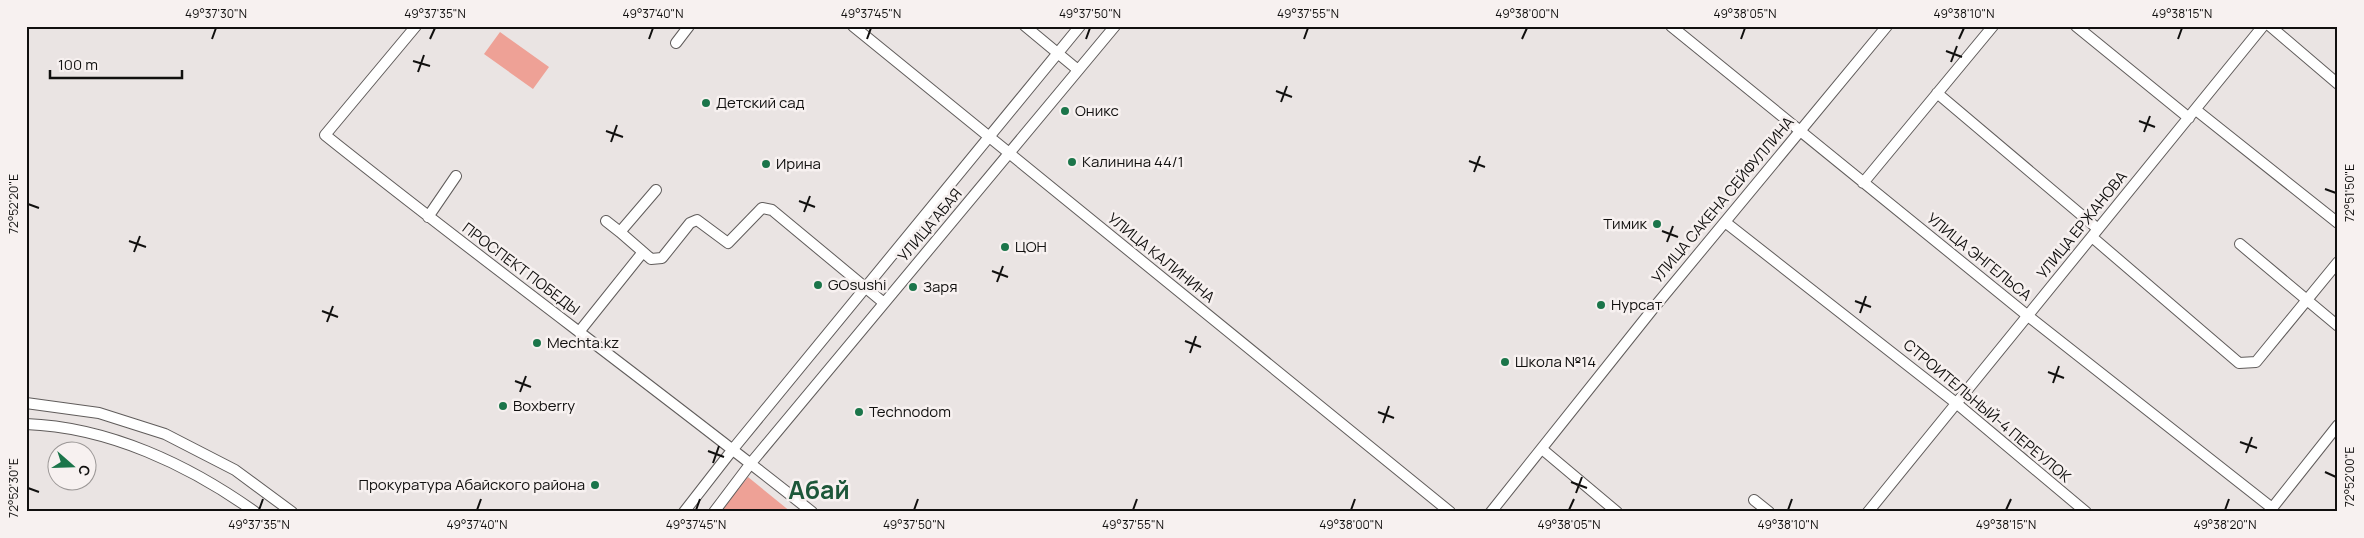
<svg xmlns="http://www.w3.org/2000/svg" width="2364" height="538" viewBox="0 0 2364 538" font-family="Manrope,sans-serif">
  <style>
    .green { fill: #eea196 }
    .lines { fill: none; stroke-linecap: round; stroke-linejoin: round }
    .minor-casing { stroke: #605c5b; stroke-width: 12 }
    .minor { stroke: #fff; stroke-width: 10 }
    .ticks { fill: none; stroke: #11100f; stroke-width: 2 }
    .poi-dot { fill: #1b754a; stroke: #f7f1f0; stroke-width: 2 }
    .labels { text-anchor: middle; stroke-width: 5; stroke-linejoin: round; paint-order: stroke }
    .poi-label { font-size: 15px; fill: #11100f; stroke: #f7f1f0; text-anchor: start }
    .street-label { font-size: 15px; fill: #11100f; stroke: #f7f1f0 }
    .town-label { font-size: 25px; font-weight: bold; fill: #1c5739; stroke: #f7f1f0 }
    .neatline { fill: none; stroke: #11100f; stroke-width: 2 }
    .ticks-label { font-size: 12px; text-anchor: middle; fill: #11100f }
  </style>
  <rect width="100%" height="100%" fill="#eae4e3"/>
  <!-- green -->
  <path class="green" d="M 500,32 L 549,67 L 533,89 L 484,54 Z
    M 748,477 L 791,512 L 720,512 Z"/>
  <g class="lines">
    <!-- minor casing -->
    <g class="minor-casing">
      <path id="minor" d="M 416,26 L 325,135 C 485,263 651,384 812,512
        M 853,26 L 1450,512
        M 1025,26 L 1078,70
        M 1671,26 L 2028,316 L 2272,508
        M 2076,26 L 2189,118
        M 2270,26 L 2338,84
        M 676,43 L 689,26
        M 1937,93 L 2098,229
        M 2196,110 L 2338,223
        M 1863,183 L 1993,26
        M 428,217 L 456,176
        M 606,221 L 620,232
        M 1725,222 L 1956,403 L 2086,512
        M 2092,237 L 2239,363 L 2256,362 L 2338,262
        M 2240,244 L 2338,326
        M 643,252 L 620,232 L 656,190
        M 579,332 L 643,252 L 651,259 L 662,258 L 690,223 L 697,220 L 728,243 L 762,208 L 772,210 L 884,303
        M 26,403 L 99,413 L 165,434 L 235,470 L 292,512
        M 26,424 C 109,427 189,465 255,512
        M 1542,449 L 1617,512
        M 1754,500 L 1769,512
        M 684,512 L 733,449 L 1080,26
        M 714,512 L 751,463 L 1115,26
        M 1491,512 L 1652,310 L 1887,26
        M 1868,512 L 2263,26
        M 2269,512 L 2338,425"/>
    </g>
    <!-- minor -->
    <use href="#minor" class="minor"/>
  </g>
  <!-- ticks -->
  <path class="ticks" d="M 212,39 L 216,28M 430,39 L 435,28M 649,39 L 653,28M 867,39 L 871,28M 1086,39 L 1090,28M 1304,39 L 1308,28M 1522,39 L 1527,28M 1741,39 L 1745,28M 1959,39 L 1964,28M 2178,39 L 2182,28M 1946,51 L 1962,57M 413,61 L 430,66M 1951,62 L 1957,46M 418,72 L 424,55M 1276,91 L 1292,97M 1281,102 L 1287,86M 2139,121 L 2155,127M 606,131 L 623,137M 2144,132 L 2150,116M 611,142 L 617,125M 1469,161 L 1485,167M 1474,172 L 1480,156M 2325,189 L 2336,193M 799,201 L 815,207M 28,204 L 39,208M 804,212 L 810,196M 1662,231 L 1678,237M 129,241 L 146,247M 1667,242 L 1673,226M 134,252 L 140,236M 992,271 L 1008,277M 997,282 L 1003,266M 1855,301 L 1871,307M 322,311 L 338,317M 1860,313 L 1866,296M 327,322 L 333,306M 1185,341 L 1201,347M 1190,353 L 1196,336M 2048,372 L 2064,378M 515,381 L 531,387M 2053,383 L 2059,366M 520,392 L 526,376M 1378,412 L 1394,418M 1383,423 L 1389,406M 2240,442 L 2257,448M 708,451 L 724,457M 2246,453 L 2252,437M 713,463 L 719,446M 2325,472 L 2336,477M 1571,482 L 1587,488M 28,488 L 39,492M 1576,493 L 1582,477M 259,510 L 263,499M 477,510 L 481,499M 696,510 L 700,499M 914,510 L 918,499M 1133,510 L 1137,499M 1351,510 L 1355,499M 1569,510 L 1574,499M 1788,510 L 1792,499M 2006,510 L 2011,499M 2225,510 L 2229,499"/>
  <!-- markers -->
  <g class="poi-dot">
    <circle cx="706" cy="103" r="5"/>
    <circle cx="1065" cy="111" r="5"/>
    <circle cx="1072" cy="162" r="5"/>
    <circle cx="766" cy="164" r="5"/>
    <circle cx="1657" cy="224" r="5"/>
    <circle cx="1005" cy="247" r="5"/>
    <circle cx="818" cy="285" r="5"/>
    <circle cx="913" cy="287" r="5"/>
    <circle cx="1601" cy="305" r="5"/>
    <circle cx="537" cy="343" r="5"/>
    <circle cx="1505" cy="362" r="5"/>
    <circle cx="503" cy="406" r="5"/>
    <circle cx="859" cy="412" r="5"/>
    <circle cx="595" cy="485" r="5"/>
  </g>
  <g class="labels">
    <!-- poi labels -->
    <g class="poi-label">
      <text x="716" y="108">Детский сад</text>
      <text x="1075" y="116">Оникс</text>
      <text x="1082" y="167">Калинина 44/1</text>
      <text x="776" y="169">Ирина</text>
      <text x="1647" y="229" text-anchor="end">Тимик</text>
      <text x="1015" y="252">ЦОН</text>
      <text x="828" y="290">GOsushi</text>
      <text x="923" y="292">Заря</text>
      <text x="1611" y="310">Нурсат</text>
      <text x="547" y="348">Mechta.kz</text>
      <text x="1515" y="367">Школа №14</text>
      <text x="513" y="411">Boxberry</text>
      <text x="869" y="417">Technodom</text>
      <text x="585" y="490" text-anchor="end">Прокуратура Абайского района</text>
    </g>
    <!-- street labels -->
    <g class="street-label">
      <text transform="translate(1723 200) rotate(-50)" y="5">УЛИЦА САКЕНА СЕЙФУЛЛИНА</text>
      <text transform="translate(930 225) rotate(-50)" y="5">УЛИЦА АБАЯ</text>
      <text transform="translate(2082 225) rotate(-51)" y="5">УЛИЦА ЕРЖАНОВА</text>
      <text transform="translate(1979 257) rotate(39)" y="5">УЛИЦА ЭНГЕЛЬСА</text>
      <text transform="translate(1161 258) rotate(39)" y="5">УЛИЦА КАЛИНИНА</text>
      <text transform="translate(521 269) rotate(37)" y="5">ПРОСПЕКТ ПОБЕДЫ</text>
      <text transform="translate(1987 411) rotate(40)" y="5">СТРОИТЕЛЬНЫЙ-4 ПЕРЕУЛОК</text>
    </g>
    <!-- town labels -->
    <g class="town-label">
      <text x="819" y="499">Абай</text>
    </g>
  </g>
  <!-- border -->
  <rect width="2364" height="538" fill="none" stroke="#f7f1f0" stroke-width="55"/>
  <!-- north arrow -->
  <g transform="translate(72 466) rotate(110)"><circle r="24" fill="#f7f1f0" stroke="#9b9796"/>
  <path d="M0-4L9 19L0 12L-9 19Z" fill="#1b754a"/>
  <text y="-8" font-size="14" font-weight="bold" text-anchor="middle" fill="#11100f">С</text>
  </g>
  <!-- scale -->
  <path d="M50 70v8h132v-8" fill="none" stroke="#11100f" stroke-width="2.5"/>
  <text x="58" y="70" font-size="15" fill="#11100f" stroke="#f7f1f0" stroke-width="4" paint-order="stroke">100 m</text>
  <rect x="28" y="28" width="2308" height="482" class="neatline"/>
  <g class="ticks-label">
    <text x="216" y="18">49°37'30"N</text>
    <text x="435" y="18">49°37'35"N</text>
    <text x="653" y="18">49°37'40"N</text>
    <text x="871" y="18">49°37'45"N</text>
    <text x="1090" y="18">49°37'50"N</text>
    <text x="1308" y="18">49°37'55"N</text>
    <text x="1527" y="18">49°38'00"N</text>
    <text x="1745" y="18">49°38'05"N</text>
    <text x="1964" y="18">49°38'10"N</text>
    <text x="2182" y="18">49°38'15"N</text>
    <text transform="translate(2350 193) rotate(-90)" y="4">72°51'50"E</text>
    <text transform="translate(14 204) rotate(-90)" y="4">72°52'20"E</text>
    <text transform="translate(2350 477) rotate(-90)" y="4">72°52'00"E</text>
    <text transform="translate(14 488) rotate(-90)" y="4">72°52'30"E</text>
    <text x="259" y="529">49°37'35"N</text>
    <text x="477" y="529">49°37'40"N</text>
    <text x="696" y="529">49°37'45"N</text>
    <text x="914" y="529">49°37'50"N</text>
    <text x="1133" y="529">49°37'55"N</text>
    <text x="1351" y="529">49°38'00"N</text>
    <text x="1569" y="529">49°38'05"N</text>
    <text x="1788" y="529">49°38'10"N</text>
    <text x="2006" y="529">49°38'15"N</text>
    <text x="2225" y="529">49°38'20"N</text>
  </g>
</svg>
